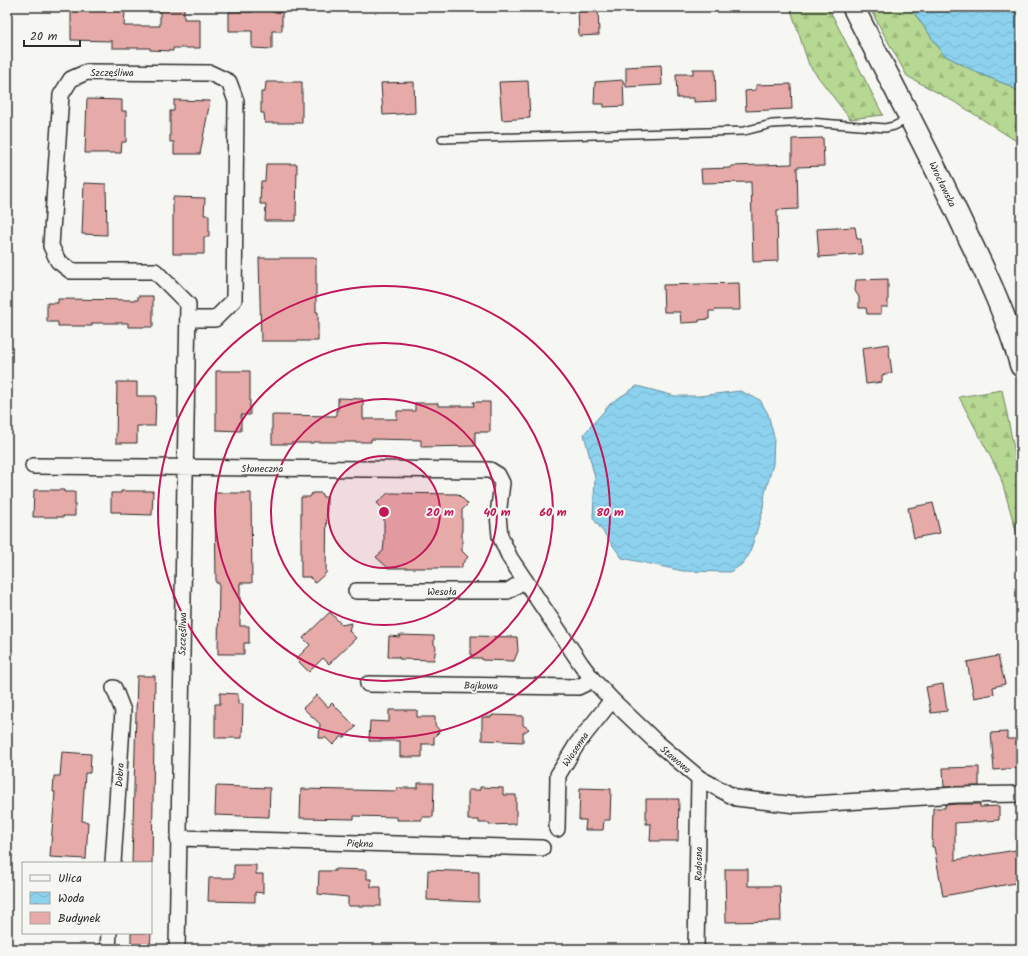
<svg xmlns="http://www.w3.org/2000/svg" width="1028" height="956" viewBox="0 0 1028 956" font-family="Kalam,sans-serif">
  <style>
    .forest { fill: url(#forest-firs); stroke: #70825e }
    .water { fill: url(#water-waves); stroke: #658fa0 }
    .building { fill: #e6aba9; stroke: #2b2b2b }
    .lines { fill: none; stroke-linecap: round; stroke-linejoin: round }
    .lane-casing { stroke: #2b2b2b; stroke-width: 10 }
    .street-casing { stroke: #2b2b2b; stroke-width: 18 }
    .secondary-casing { stroke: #2b2b2b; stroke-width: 24 }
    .lane { stroke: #f6f6f2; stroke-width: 7 }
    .street { stroke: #f6f6f2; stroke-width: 15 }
    .secondary { stroke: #f6f6f2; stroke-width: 21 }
    .ring { fill: none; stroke: #c2185b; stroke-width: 2 }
    .labels { text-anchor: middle; stroke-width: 4; stroke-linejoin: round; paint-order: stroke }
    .street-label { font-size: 10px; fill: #2b2b2b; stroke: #f6f6f2 }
    .centre { fill: #c2185b; stroke: #f6f6f2; stroke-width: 2 }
    .ring-label { font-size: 12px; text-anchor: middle; font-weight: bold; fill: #c2185b; stroke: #f6f6f2; stroke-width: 4; stroke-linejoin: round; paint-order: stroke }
  </style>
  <defs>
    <pattern id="forest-firs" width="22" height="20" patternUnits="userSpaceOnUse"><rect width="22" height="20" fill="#b6d892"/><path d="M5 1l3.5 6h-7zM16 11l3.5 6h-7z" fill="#9dba7e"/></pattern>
    <pattern id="water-waves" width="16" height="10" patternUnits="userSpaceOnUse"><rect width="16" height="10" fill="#8cd2ee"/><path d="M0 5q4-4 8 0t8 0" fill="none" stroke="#79b4cc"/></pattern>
  </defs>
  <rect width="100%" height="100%" fill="#f6f6f2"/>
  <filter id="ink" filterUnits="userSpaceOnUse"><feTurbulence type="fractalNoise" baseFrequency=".025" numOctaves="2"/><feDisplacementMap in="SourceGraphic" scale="8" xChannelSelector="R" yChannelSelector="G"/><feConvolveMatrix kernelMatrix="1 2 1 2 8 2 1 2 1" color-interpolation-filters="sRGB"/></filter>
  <g filter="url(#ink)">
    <!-- forest -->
    <path class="forest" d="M 790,7 L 828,7 L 883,115 L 850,119 L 809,65 Z
      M 869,7 L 910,7 L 944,55 L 980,74 L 1008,85 L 1021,93 L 1021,144 L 960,105 L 907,76 Z
      M 1002,390 L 1021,483 L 1021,548 L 1000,475 L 959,397 Z"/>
    <!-- water -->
    <path class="water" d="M 910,7 L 1021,7 L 1021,93 L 1008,85 L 980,74 L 944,55 Z
      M 637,386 L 675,396 L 699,396 L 740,391 L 760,400 L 768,414 L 774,437 L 773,464 L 765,493 L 762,514 L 749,555 L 741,565 L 730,572 L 683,571 L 622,558 L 593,518 L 595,478 L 584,434 L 611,403 Z"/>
    <!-- building -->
    <path class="building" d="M 82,7 L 113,7 L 114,11 L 125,11 L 124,26 L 160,26 L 160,7 L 184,7 L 184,19 L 200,19 L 200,48 L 173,48 L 173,51 L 150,50 L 150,48 L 112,48 L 112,41 L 71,40 L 71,11 L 83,11 Z
      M 253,7 L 272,7 L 272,12 L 282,12 L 282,31 L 272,31 L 272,49 L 252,48 L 252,31 L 229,31 L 229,12 L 253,12 Z
      M 578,7 L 598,7 L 599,35 L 579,36 Z
      M 661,65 L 662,85 L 626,87 L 626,67 Z
      M 693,69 L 715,69 L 716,101 L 694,102 L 694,98 L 677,98 L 676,74 L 693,74 Z
      M 623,80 L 624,106 L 604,107 L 604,104 L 594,104 L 595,82 Z
      M 528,81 L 530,118 L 502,120 L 499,82 Z
      M 266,82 L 302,82 L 302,123 L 265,123 L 264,113 L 261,113 L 261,92 L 265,92 Z
      M 414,82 L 415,113 L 383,115 L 381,83 Z
      M 791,84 L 792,109 L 746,111 L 745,91 L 756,90 L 756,85 Z
      M 87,99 L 122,100 L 122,111 L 126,111 L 126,142 L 122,142 L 121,153 L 85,153 Z
      M 174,100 L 210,101 L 200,154 L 174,154 L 174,142 L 170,142 L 170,111 L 174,111 Z
      M 823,138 L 824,166 L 797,167 L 798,209 L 777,210 L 778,261 L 753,262 L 751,182 L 702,183 L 701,169 L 731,168 L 731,166 L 792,164 L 792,139 Z
      M 266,164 L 297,164 L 296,221 L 265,221 L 266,204 L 260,204 L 261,181 L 265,181 Z
      M 84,183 L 106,184 L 107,235 L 82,234 Z
      M 173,197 L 205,198 L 204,215 L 209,215 L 209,237 L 204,237 L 204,254 L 173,254 Z
      M 855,227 L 857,239 L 861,239 L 862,254 L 819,257 L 817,229 Z
      M 259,258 L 316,258 L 316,312 L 318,312 L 318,341 L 261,341 Z
      M 888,279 L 888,307 L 881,307 L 881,314 L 867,314 L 866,308 L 859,308 L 859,297 L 855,291 L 856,280 Z
      M 739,283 L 740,310 L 715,310 L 715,311 L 709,311 L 709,319 L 699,320 L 699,322 L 681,323 L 680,312 L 664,312 L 663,285 Z
      M 138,296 L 153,296 L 153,327 L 128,327 L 128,323 L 92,323 L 92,326 L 58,326 L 58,322 L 47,322 L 47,303 L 58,303 L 58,299 L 138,300 Z
      M 888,344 L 892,373 L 882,375 L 882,382 L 866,384 L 862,348 Z
      M 216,371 L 250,371 L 250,415 L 241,415 L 241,431 L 216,430 Z
      M 117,382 L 137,382 L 137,396 L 156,396 L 155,426 L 137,426 L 137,443 L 116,443 Z
      M 338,398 L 363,399 L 363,419 L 397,419 L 397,411 L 415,411 L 415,403 L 438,403 L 438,406 L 474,406 L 473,402 L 490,402 L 490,432 L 475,432 L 475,446 L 421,447 L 421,440 L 371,439 L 371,442 L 313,442 L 313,443 L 291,443 L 291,444 L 272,444 L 272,415 L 336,416 L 336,410 L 338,410 Z
      M 34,490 L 64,490 L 64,492 L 75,492 L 75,516 L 63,516 L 64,517 L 33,517 Z
      M 121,491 L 153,491 L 152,515 L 121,514 L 121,512 L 111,512 L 111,493 L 121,493 Z
      M 215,493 L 251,493 L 252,583 L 240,583 L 240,626 L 249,626 L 249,643 L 244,643 L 244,654 L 218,654 L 219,583 L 216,583 Z
      M 312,493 L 321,493 L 323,497 L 327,497 L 326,573 L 315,583 L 310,577 L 301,577 L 301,497 L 310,497 Z
      M 388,493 L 458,494 L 468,504 L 462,510 L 462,551 L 468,557 L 462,564 L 462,568 L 388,568 L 376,557 L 383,551 L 384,543 L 384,510 L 377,503 Z
      M 933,503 L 940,533 L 914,538 L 908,508 Z
      M 330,612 L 342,625 L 351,623 L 349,631 L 356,638 L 329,664 L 323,658 L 309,672 L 296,659 L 310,645 L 303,638 Z
      M 399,635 L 434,636 L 434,644 L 436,647 L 434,660 L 399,659 L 399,657 L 388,657 L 389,636 L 400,637 Z
      M 471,636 L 517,637 L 518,651 L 514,661 L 482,660 L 482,658 L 471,658 Z
      M 998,656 L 1005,684 L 993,687 L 994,694 L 974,698 L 967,662 Z
      M 137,676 L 155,676 L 152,863 L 132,863 Z
      M 943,684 L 947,711 L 931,713 L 926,687 Z
      M 220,693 L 238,694 L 238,704 L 243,704 L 242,738 L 215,738 L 215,704 L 220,704 Z
      M 317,695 L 328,707 L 332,703 L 356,727 L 345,737 L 341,737 L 333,745 L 326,738 L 319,738 L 320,724 L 303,708 Z
      M 389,710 L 417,710 L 417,717 L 435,717 L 435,725 L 440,731 L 434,737 L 434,744 L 422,744 L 422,757 L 400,757 L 400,741 L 369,741 L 370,721 L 389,722 Z
      M 492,715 L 523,716 L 523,725 L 529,729 L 523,733 L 523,742 L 482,740 L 482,717 L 492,717 Z
      M 1007,732 L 1007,739 L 1017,739 L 1019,768 L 994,770 L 991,733 Z
      M 62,752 L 91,754 L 90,773 L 85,773 L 82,821 L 88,822 L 86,859 L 50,857 L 55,792 L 53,792 L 54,776 L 60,776 Z
      M 979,767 L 979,786 L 944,787 L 943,768 Z
      M 418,783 L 434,783 L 433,817 L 422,817 L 422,820 L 397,820 L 397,817 L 354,816 L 354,819 L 300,818 L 301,789 L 397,791 L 397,788 L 418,788 Z
      M 216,786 L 270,788 L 269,817 L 215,815 Z
      M 480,787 L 503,788 L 503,795 L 516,795 L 516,824 L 489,825 L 489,823 L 479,823 L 479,820 L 468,820 L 468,790 L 480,790 Z
      M 580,788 L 611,789 L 610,820 L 604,820 L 603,830 L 585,830 L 586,820 L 579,820 Z
      M 646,799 L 679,799 L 678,841 L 650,841 L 651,824 L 646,824 Z
      M 957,804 L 980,804 L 980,807 L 999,806 L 999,820 L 955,823 L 955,860 L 1016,850 L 1021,882 L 943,896 L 934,847 L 932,847 L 933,808 L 945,808 L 945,805 Z
      M 234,865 L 256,865 L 256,874 L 263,874 L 263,893 L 255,892 L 255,902 L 208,901 L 209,878 L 234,878 Z
      M 335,869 L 367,870 L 367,879 L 371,879 L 371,887 L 381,887 L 381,906 L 348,906 L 348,897 L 318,894 L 319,871 L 335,871 Z
      M 725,869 L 748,869 L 748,886 L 780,886 L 781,921 L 726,922 Z
      M 428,870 L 479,872 L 479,902 L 427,900 Z
      M 131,933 L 151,933 L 150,949 L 131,949 Z"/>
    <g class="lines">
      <!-- lane casing -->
      <g class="lane-casing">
        <path id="lane" d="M 442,139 L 744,131 L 772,124 L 809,122 L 885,128 L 894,126 L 908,119"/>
      </g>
      <!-- street casing -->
      <g class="street-casing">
        <path id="street" d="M 33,466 L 490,470 L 498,475 L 502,483 L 498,515 L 500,536 L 510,558 L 581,664 L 593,680 L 612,700 L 654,740 L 699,778 L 736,798 L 796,805 L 957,795 L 1021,794
          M 356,591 L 508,591 L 525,580
          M 368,684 L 578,687 L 593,680
          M 557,829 L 558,775 L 577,744 L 612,700
          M 178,838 L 542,848
          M 113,863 L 123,711 L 114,688
          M 108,949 L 109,933
          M 177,949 L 188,304 L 155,271 L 71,271 L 58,261 L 51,246 L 61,95 L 71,79 L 87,72 L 210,73 L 229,82 L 236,101 L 234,300 L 215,319 L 188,319
          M 696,949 L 699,778"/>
      </g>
      <!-- secondary casing -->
      <g class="secondary-casing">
        <path id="secondary" d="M 853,7 C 891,82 931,156 966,232 C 987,275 1008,320 1021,366"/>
      </g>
      <!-- lane -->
      <use href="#lane" class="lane"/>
      <!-- street -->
      <use href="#street" class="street"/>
      <!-- secondary -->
      <use href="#secondary" class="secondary"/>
    </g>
  </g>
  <!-- distance rings -->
  <circle cx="384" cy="512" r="56" fill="#c2185b" fill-opacity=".12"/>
  <g class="ring">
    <circle cx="384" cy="512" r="56"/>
    <circle cx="384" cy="512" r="113"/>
    <circle cx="384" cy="512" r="169"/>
    <circle cx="384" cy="512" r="226"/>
  </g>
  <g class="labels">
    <!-- street labels -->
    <g class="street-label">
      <text x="112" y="76">Szczęśliwa</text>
      <text transform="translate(943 184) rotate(64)" y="4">Wrocławska</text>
      <text x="262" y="472">Słoneczna</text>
      <text x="442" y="595">Wesoła</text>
      <text transform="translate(182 634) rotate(-89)" y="4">Szczęśliwa</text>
      <text transform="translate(481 685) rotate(1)" y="4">Bajkowa</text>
      <text transform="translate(575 749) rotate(-56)" y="4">Wiosenna</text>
      <text transform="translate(676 759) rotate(40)" y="4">Stawowa</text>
      <text transform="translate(119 775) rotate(-86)" y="4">Dobra</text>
      <text transform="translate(360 843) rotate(2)" y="4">Piękna</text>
      <text transform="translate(698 864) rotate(-89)" y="4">Radosna</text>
    </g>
  </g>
  <circle cx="384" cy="512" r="6" class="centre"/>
  <g class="ring-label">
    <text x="440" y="516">20 m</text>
    <text x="497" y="516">40 m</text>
    <text x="553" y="516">60 m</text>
    <text x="610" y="516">80 m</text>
  </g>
  <!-- margin -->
  <rect width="1028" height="956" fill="none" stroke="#f6f6f2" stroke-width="24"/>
  <rect x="12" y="12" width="1004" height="932" fill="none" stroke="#2b2b2b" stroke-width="1.5" filter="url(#ink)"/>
  <!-- legend -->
  <rect x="22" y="862" width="130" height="72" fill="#f6f6f2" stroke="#a5a5a2"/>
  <rect x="30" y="875" width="20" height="6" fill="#f6f6f2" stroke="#a5a5a2"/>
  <text x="58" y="882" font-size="12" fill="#2b2b2b">Ulica</text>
  <rect x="30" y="892" width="20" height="12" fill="url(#water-waves)" stroke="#a5a5a2"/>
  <text x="58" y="902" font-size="12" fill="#2b2b2b">Woda</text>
  <rect x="30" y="912" width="20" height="12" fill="#e6aba9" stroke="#a5a5a2"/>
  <text x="58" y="922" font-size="12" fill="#2b2b2b">Budynek</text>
  <!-- scale -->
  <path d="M24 40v6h56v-6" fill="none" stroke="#2b2b2b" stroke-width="2"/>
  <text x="30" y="40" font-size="12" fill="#2b2b2b" stroke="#f6f6f2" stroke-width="3" paint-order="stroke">20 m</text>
</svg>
